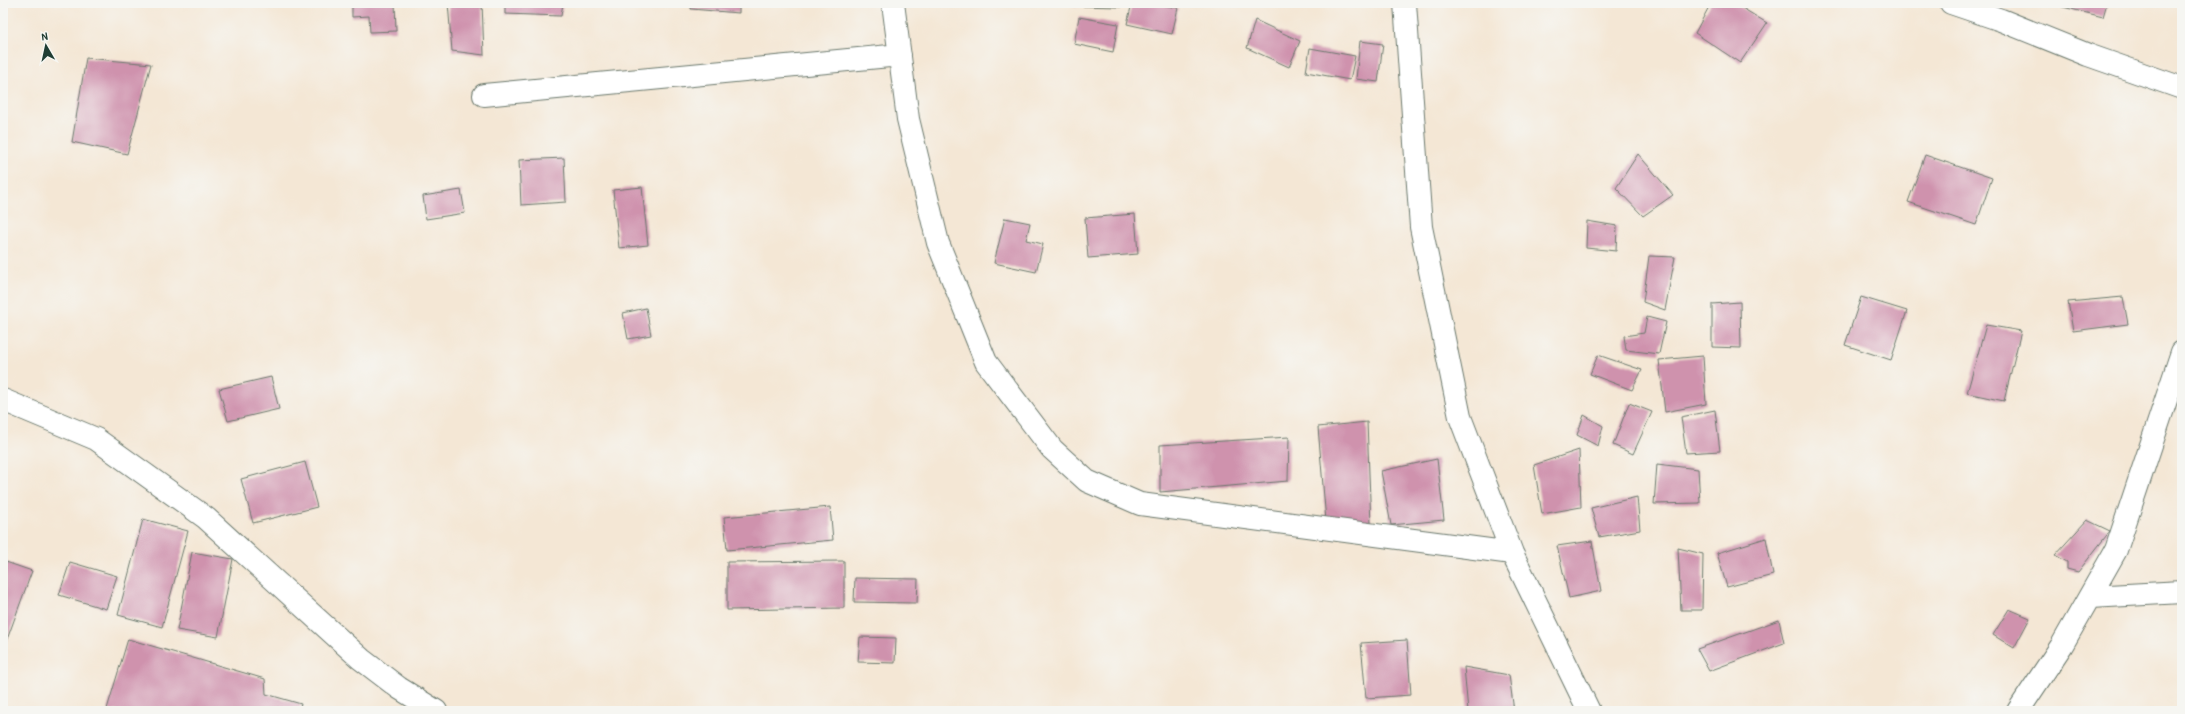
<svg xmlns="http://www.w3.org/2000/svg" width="2185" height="714" viewBox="0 0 2185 714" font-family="'Patrick Hand',sans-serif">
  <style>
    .building { fill: #cf92ad }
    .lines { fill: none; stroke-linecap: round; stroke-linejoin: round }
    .minor-casing { stroke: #6a786c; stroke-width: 24 }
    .minor { stroke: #fff; stroke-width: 22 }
  </style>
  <rect width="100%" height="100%" fill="#f6f6f2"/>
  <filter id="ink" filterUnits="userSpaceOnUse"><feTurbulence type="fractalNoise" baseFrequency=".025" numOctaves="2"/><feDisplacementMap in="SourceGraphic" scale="8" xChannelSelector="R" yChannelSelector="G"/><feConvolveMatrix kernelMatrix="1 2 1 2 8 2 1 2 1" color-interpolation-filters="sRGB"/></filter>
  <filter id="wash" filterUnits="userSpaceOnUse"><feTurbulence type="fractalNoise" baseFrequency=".012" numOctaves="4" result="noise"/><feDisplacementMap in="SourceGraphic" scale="16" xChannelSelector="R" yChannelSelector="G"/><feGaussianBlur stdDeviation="0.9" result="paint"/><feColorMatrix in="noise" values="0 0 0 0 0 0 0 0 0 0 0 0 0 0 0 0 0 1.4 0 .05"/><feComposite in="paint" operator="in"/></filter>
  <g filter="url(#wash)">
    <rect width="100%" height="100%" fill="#f4e7d5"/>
    <g id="blocks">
      <!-- building -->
      <path class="building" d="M 352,3 L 395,3 L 396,31 L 370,32 L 369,16 L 352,17 Z
        M 448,3 L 482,3 L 484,55 L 452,51 Z
        M 505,3 L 563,3 L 561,16 L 505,14 Z
        M 691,3 L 739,3 L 739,13 L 691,9 Z
        M 1075,3 L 1121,3 L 1121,7 L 1074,6 Z
        M 1132,3 L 1152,3 L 1178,8 L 1172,34 L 1127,24 Z
        M 1711,3 L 1734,3 L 1767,23 L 1740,63 L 1695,33 Z
        M 2060,3 L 2107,3 L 2103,17 L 2059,6 Z
        M 1079,17 L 1118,24 L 1113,52 L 1074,44 Z
        M 1255,20 L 1300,41 L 1289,67 L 1247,48 Z
        M 1360,41 L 1383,44 L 1378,82 L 1356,79 Z
        M 1310,48 L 1355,56 L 1350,80 L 1306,72 Z
        M 86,58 L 151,64 L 127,154 L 72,142 Z
        M 1638,154 L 1673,195 L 1643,216 L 1616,188 Z
        M 1925,155 L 1992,178 L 1976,225 L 1908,202 Z
        M 564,158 L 566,202 L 521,205 L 519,160 Z
        M 642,187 L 648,245 L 619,248 L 613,190 Z
        M 461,190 L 465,213 L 426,219 L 423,196 Z
        M 1135,214 L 1138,254 L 1088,258 L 1085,218 Z
        M 1005,218 L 1030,223 L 1026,240 L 1043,244 L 1036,272 L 994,263 Z
        M 1587,221 L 1617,226 L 1616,251 L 1586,248 Z
        M 1649,256 L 1675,257 L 1665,310 L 1643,302 Z
        M 1861,297 L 1907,311 L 1891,360 L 1845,345 Z
        M 2123,297 L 2128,324 L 2073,331 L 2068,302 Z
        M 1740,302 L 1741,348 L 1712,347 L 1712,304 Z
        M 646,308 L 651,335 L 628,339 L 623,313 Z
        M 1647,317 L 1666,322 L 1659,354 L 1626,350 L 1624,336 L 1644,333 Z
        M 1986,325 L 2021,331 L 2004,401 L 1967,393 Z
        M 1598,355 L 1642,370 L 1632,390 L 1590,374 Z
        M 1703,356 L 1706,404 L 1665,412 L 1659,360 Z
        M 271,377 L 279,409 L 228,421 L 219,389 Z
        M 1629,403 L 1652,412 L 1633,454 L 1613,445 Z
        M 1715,410 L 1720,451 L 1686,453 L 1681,417 Z
        M 1584,415 L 1603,426 L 1598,446 L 1577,435 Z
        M 1367,422 L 1371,525 L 1326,521 L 1318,427 Z
        M 1289,437 L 1288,481 L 1160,492 L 1160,445 Z
        M 1579,450 L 1581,507 L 1542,514 L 1534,465 Z
        M 1437,459 L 1444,520 L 1391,525 L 1381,471 Z
        M 305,462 L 317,507 L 253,523 L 241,479 Z
        M 1657,464 L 1698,469 L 1700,503 L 1654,504 Z
        M 1637,497 L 1640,530 L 1599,537 L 1591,508 Z
        M 830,507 L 833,540 L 727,550 L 724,517 Z
        M 143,519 L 188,531 L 162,627 L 118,615 Z
        M 2087,520 L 2110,531 L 2078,572 L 2067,569 L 2067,562 L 2055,555 Z
        M 1766,538 L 1773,575 L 1727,587 L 1717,553 Z
        M 1592,541 L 1601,591 L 1569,598 L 1557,546 Z
        M 1678,548 L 1703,554 L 1702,610 L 1681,610 Z
        M 192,552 L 233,559 L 218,637 L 177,630 Z
        M 3,561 L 32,571 L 5,645 L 3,644 Z
        M 844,561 L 844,608 L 727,610 L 727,562 Z
        M 70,562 L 117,576 L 106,609 L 59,595 Z
        M 855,578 L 918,579 L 917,603 L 854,602 Z
        M 2009,609 L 2030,618 L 2014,648 L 1993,635 Z
        M 1779,620 L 1784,643 L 1709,671 L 1697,649 Z
        M 860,637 L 896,638 L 895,663 L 858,662 Z
        M 128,639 L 265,679 L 266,694 L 301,704 L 299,711 L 114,711 L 107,709 Z
        M 1407,640 L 1411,695 L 1366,698 L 1361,643 Z
        M 1464,667 L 1509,675 L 1514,711 L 1468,711 Z"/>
    </g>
  </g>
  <g filter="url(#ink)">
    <use href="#blocks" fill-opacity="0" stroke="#6a786c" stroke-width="1"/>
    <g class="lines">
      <!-- minor casing -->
      <g class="minor-casing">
        <path id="minor" d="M 893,3 L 908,119 L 938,243 L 986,362 L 1052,449 L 1087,481 L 1140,504 L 1512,553
          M 1405,3 L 1421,227 L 1460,417 L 1512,553 L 1589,711
          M 1951,3 L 2001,20 L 2088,55 L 2182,88
          M 484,95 L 900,55
          M 3,400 L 96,439 L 206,518 L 361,659 L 399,688 L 436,711
          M 2090,597 L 2182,592
          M 2018,711 L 2062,645 L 2116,550 L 2182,352"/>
      </g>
      <!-- minor -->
      <use href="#minor" class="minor"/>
    </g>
  </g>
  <!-- margin -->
  <rect width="2185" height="714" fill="none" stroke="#f6f6f2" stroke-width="16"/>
  <!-- north arrow -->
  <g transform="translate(46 46) rotate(351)" stroke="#f6f6f2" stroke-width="3" paint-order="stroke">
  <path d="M0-3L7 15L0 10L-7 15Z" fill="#1f3d34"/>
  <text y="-6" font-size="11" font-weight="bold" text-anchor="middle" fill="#1f3d34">N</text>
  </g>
</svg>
